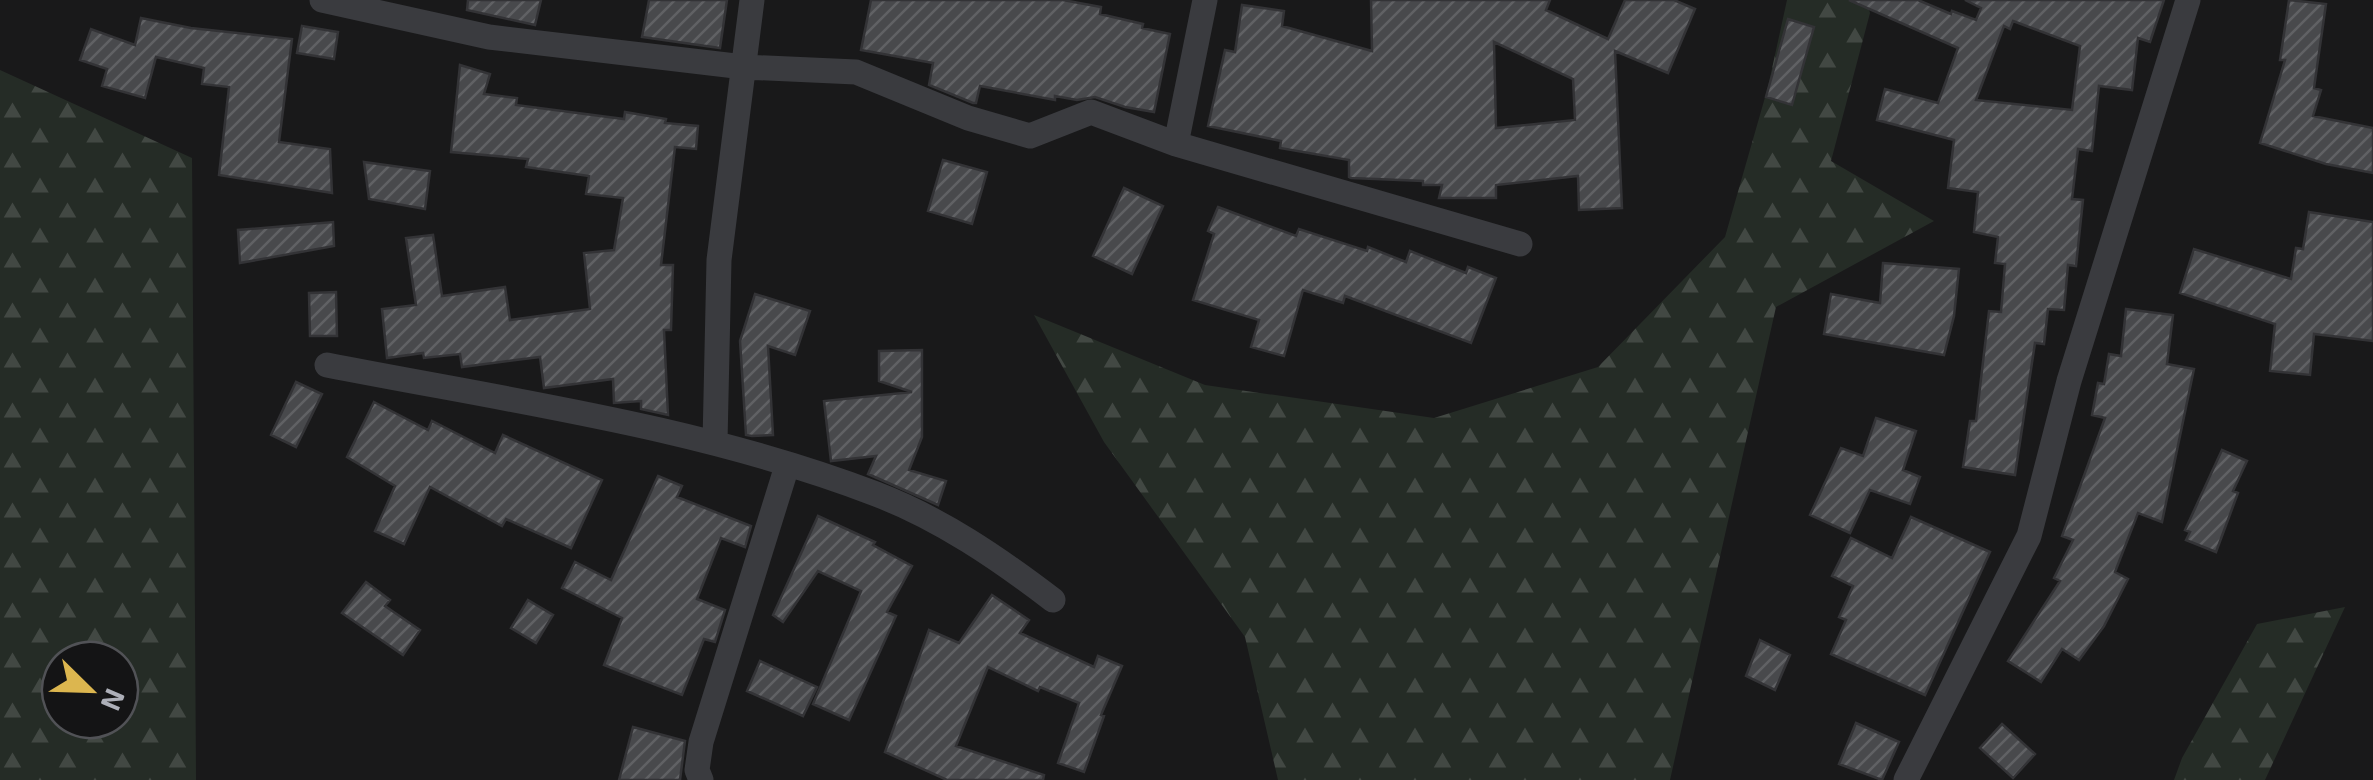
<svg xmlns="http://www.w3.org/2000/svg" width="2373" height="780" font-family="'Exo 2',sans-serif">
	<defs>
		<pattern id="forest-firs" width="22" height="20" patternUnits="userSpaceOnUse" patternTransform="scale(2.5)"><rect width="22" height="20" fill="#252c26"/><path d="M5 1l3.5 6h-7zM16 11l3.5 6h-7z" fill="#424843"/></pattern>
		<pattern id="building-hatch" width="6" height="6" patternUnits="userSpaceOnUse" patternTransform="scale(2.5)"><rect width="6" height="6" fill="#48494c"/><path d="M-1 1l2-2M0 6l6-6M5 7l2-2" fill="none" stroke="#606164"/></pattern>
	</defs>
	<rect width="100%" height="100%" fill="#19191a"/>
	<path fill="url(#forest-firs)" fill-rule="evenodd" d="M1787,0H1866L1870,13L1831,161L1934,221L1776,307L1670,780H1278L1245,637L1104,442L1034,315L1205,385L1434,418L1598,367L1725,237L1768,87Z
		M0,70L192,158L196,780H0ZM60,660H120V720H60Z
		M2345,607L2265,780H2174L2182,758L2257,624Z"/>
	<path fill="url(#building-hatch)" stroke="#333336" stroke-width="2.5" fill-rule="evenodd" d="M468,0H541L535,25L467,10Z
		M649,0H727L720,48L642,37Z
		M871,0H1063L1101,7L1100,14L1143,24L1142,28L1170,34L1154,112L1125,107L1095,97L1077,100L1055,96V100L980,86L976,103H973L929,85L933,63L861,50Z
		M1371,0H1550L1546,10L1608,39L1625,0H1674L1695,9L1668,73L1615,51L1622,208L1579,210L1578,176L1496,185V198H1439L1442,185H1423V181L1351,178L1349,177V160L1280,148L1281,141L1208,126L1225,50L1235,52L1242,5L1284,11L1282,26L1372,51ZM1494,42L1573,79L1575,120L1496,128Z
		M1849,0H1918L1951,14L1952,11L1976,20L1981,8L1965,0H2164L2150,42L2138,38L2132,90L2099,86L2092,151L2078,149L2072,199L2083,200L2076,266L2068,265L2064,310L2048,309L2044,344L2035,343L2015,475L1963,467L1970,421H1976L1989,311L2001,312L2005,264L1995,263L1998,237L1974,232L1978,192L1948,188L1954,140L1877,120L1885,89L1938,103L1958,48ZM2013,21L2080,46L2072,110L1976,100L2004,26L2010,29Z
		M2289,0L2326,4L2314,88L2321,90L2313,116L2373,128V173L2326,164L2260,143L2285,60H2280Z
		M141,18L191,28L292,39L279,142L330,149L332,193L219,175L229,87L202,84L204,68L156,57L145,98L102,86L107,69L80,60L91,29L135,45Z
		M1788,19L1814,27L1792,105L1766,97Z
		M302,26L338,32L334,59L297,53Z
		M460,65L490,74L484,94L517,98L516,105L624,119L625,112L666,119L665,123L698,126L696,149L675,147L661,265H673L671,330H664L668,415L641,409V401L614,403L613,379L544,388L540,357L462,367L460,354L424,358L423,353L387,358L382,309L416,305L406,238L433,235L442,296L505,287L510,320L590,309L584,253L614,250L623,198L586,194L589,176L526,167L528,159L451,152Z
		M943,160L987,172L972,224L928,211Z
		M364,162L430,171L425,209L369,199Z
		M1124,188L1163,206L1132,274L1093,256Z
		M1218,207L1296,236L1299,229L1367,251L1368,247L1406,262L1410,251L1466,273L1468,267L1496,278L1471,343L1345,296L1343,303L1303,290L1284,356L1251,347L1259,320L1193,300L1214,234L1208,231Z
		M2309,212L2373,222V341L2314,334L2310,375L2270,371L2275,324L2180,293L2194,249L2291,279L2296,248L2303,249Z
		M333,222L334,246L240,263L238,230Z
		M1883,263L1959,269L1954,316L1944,355L1824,334L1831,294L1880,303Z
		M336,292L337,336H310L309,293Z
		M755,294L810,311L795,355L768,346L773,435L752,436L746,435L740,341Z
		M2126,309L2173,315L2167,364L2194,369L2162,522L2138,513L2115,572L2128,579L2104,626L2079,660L2062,649L2041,682L2008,661L2060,581L2054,578L2073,540L2062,536L2105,418L2092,415L2098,383L2104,384L2109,354L2121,356Z
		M922,350V437L909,470L946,481L938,505L868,474L876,456L831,461L824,401L912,392L879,381V351Z
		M296,382L322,394L296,447L271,435Z
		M374,402L428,430L432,421L495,453L503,435L602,480L571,548L506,519L502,526L430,487L404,544L375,531L395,486L347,457Z
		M1876,418L1916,431L1903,470L1920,477L1910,504L1870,490L1850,533L1810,515L1841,448L1863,456Z
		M2222,450L2247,461L2233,491L2238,493L2216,552L2186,540L2190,532L2185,530Z
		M658,476L682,486L677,497L751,526L745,547L721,538L697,599L725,610L715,642L704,639L682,695L604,665L622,618L562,588L575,562L611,580Z
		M818,516L875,542L873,545L912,566L887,612L896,616L849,720L813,704L861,591L818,571L783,622L773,615Z
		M1911,517L1990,552L1925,695L1831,654L1846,620L1839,617L1853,586L1832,576L1851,538L1892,558Z
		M366,582L390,600L385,606L420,630L403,655L342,613Z
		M992,595L1029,620L1020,633L1094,667L1098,656L1122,666L1101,715L1104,716L1084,772L1058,763L1079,703L1040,687L1038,691L988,667L956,746L1044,775L1043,780H947L885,752L929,630L959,643Z
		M528,600L553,615L536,643L511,628Z
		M1760,640L1790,655L1775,690L1746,676Z
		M760,661L817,687L803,716L747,691Z
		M1856,723L1899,742L1882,780L1839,764Z
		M2002,724L2035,754L2013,778L1980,748Z
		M633,727L685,741L680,780H619Z"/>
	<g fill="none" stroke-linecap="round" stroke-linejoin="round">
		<path stroke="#3a3b3f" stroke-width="25" d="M322,0L489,37L744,67L856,72L968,118L1030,136L1091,112L1176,144L1520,244
			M1176,144L1205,0
			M327,365C511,401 701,427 876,494C941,519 998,558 1053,600
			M715,442L719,260L752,0
			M701,780L697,770L701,742L787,466
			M1906,780L2029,536L2069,381L2188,0"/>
	</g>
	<g transform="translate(90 690) rotate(113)"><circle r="48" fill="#141415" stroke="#515256" stroke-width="2.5"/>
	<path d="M0-8L18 38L0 25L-18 38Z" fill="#dcb64f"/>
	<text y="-15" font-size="28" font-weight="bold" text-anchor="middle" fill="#adafb8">N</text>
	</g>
</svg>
